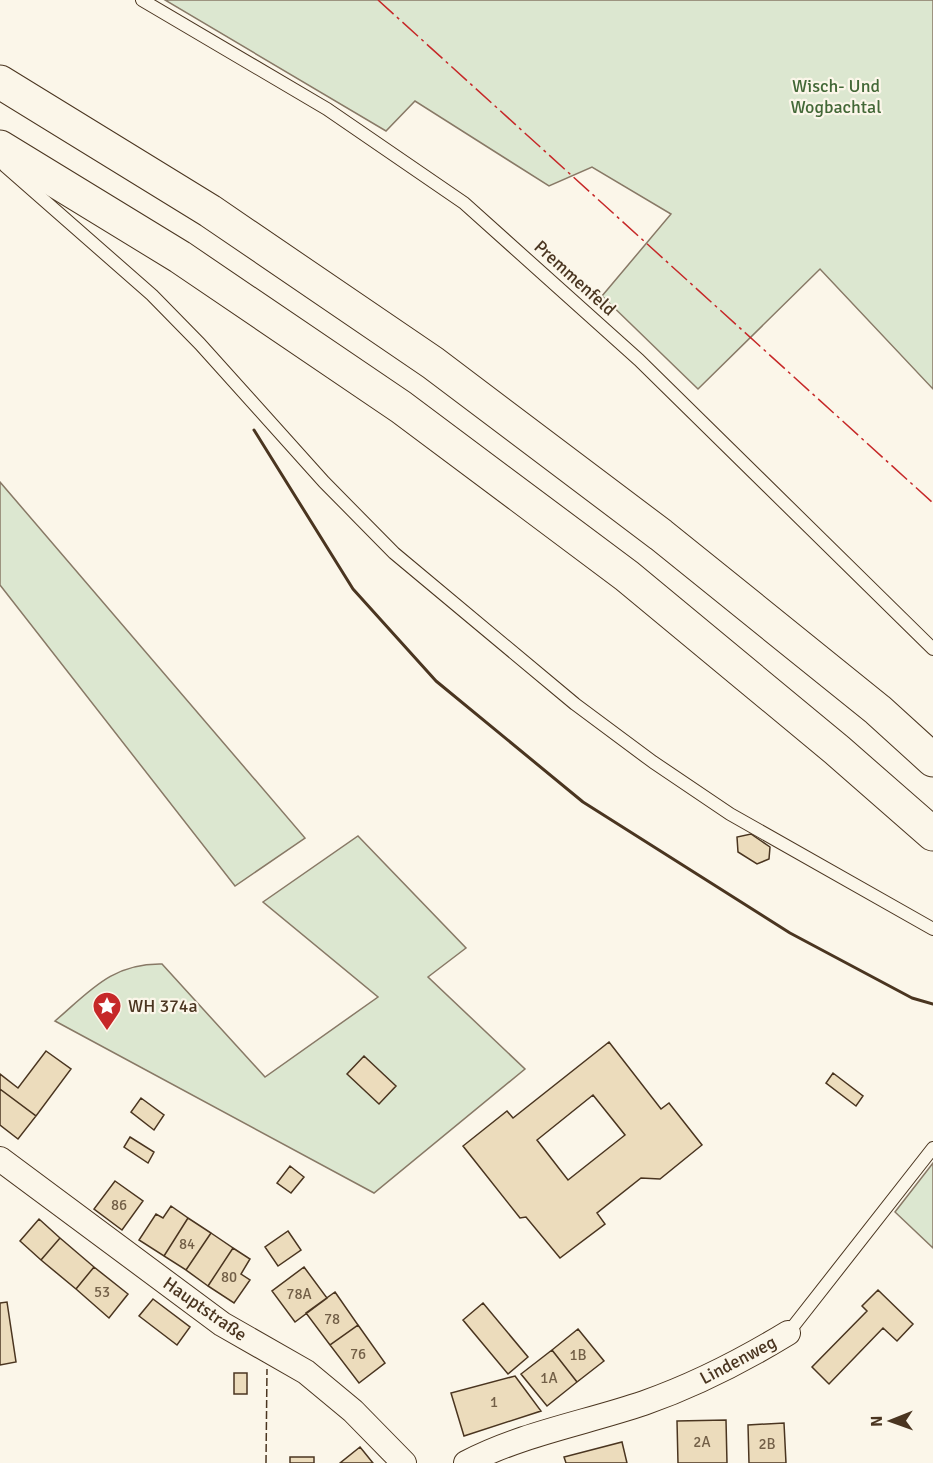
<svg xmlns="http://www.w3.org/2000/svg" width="933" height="1463" font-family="Signika,sans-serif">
	<rect width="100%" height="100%" fill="#fbf6e9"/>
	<path fill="#dce7d0" stroke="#887966" stroke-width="1.5" d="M165,0H933V389L820,269L698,389L602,296L671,214L592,167L549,186L415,101L386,131Z
		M0,482L305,838L235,886L0,585Z
		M358,836L466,948L428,977L525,1069L374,1193L55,1021C90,991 112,963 162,964L265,1077L378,997L263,902Z
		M933,1163V1248L895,1212Z"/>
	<path fill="#ecdcbc" stroke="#4a3520" stroke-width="1.5" fill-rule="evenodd" d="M751,834L770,847L769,859L757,864L738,852L737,837Z
		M609,1042L661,1109L669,1103L702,1145L660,1179L641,1178L597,1213L605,1224L560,1258L526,1217L520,1218L463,1146L507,1111L513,1118ZM593,1095L625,1135L568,1180L537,1140Z
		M46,1051L71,1069L36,1116L0,1089V1074L18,1088Z
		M364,1056L396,1086L379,1104L347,1074Z
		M833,1073L863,1096L856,1106L826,1083Z
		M0,1089L36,1116L18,1139L0,1125Z
		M141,1098L164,1115L154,1130L131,1112Z
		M130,1137L154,1152L148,1163L124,1147Z
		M290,1166L304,1177L291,1193L277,1183Z
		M115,1181L143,1201L122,1230L94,1209Z
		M171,1206L188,1218L164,1256L139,1240L156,1214L163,1218Z
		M188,1218L211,1233L186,1270L164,1256Z
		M39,1219L60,1238L41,1260L20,1241Z
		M288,1231L301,1250L278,1266L265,1247Z
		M211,1233L233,1248L208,1286L186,1270Z
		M60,1238L94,1267L76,1289L41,1260Z
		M233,1248L250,1259L241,1274L250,1280L234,1303L208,1286Z
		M94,1267L128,1294L109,1318L76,1289Z
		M304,1267L327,1298L295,1322L272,1291Z
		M878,1290L913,1324L897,1341L883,1328L829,1384L812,1367L867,1311L862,1306Z
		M335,1292L358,1325L330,1345L306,1313Z
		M153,1299L190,1327L177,1345L139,1316Z
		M7,1302L16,1362L0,1365V1303Z
		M483,1303L528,1357L508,1374L463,1320Z
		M358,1325L385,1363L359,1383L330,1345Z
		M578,1329L604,1361L577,1382L552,1350Z
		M552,1350L577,1382L547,1406L521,1374Z
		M234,1373H247V1394H234Z
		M515,1376L541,1411L464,1436L451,1393Z
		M726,1420L727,1463H678L677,1421Z
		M784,1423L786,1463H749L748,1425Z
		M622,1442L627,1463H566L564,1457Z
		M360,1447L373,1463H340Z
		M290,1457H314V1463H290Z"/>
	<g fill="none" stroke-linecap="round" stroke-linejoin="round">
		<g stroke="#4a3520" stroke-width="14">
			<path id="service" d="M142,0L327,109L464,203L639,360L933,649
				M5,166L152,295L200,344L324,482L394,553L575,704L653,762L730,814L933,929
				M788,1333L933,1148"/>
		</g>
		<g stroke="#4a3520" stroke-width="26">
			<path id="minor" d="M0,1159L222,1324L306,1372L353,1411L404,1463
				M466,1463C521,1434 585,1423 644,1403C695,1385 742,1361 788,1333"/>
		</g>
		<g stroke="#4a3520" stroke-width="35">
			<path id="motorway" d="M0,82L210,211L433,363L661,535L878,710L933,760
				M0,147L180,257L401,407L627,576L837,750L933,834"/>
		</g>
		<use href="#service" stroke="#fbf6e9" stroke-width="12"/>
		<use href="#minor" stroke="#fbf6e9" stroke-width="24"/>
		<use href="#motorway" stroke="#fbf6e9" stroke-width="33"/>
		<path stroke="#4a3520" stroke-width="1.5" stroke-dasharray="8 3" stroke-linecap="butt" d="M266,1463L267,1369"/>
		<path stroke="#4a3520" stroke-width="3" d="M254,430L353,589L436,681L583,802L790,933L912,998L933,1004"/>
		<path stroke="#c62828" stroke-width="1.5" stroke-dasharray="21 4.5 3 4.5" stroke-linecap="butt" d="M378,0L933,503"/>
	</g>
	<defs>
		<g id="sight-pin" transform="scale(1.5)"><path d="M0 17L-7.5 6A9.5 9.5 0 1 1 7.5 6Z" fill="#c62828" stroke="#fbf6e9"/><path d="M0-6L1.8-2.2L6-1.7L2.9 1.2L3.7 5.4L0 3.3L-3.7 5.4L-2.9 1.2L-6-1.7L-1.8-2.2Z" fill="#fff"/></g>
	</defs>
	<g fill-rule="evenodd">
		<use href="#sight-pin" x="107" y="1006"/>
	</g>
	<g text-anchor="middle" stroke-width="4.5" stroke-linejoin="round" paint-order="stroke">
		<g font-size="15" fill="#725f47">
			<text x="119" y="1210">86</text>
			<text x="187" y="1249">84</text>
			<text x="229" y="1282">80</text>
			<text x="102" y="1297">53</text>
			<text x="299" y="1299">78A</text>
			<text x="332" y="1324">78</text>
			<text x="358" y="1359">76</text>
			<text x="578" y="1360">1B</text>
			<text x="549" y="1383">1A</text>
			<text x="494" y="1407">1</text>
			<text x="702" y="1447">2A</text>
			<text x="767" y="1449">2B</text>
		</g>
		<g font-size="18" fill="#436837" stroke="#fbf6e9">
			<text x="836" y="92">Wisch- Und<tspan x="836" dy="21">Wogbachtal</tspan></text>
		</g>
		<g font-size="18" fill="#4a3520" stroke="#fbf6e9">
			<text transform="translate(575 278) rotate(42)" y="6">Premmenfeld</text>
			<text transform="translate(205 1309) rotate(35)" y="6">Hauptstraße</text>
			<text transform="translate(738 1360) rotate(-28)" y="6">Lindenweg</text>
		</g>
		<g font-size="18" fill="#4a3520" stroke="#fbf6e9" text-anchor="start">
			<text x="128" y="1012">WH 374a</text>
		</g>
	</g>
	<g transform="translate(891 1421) rotate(269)" stroke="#fbf6e9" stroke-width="4.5" paint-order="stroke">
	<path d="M0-4.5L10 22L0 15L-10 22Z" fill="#4a3520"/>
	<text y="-9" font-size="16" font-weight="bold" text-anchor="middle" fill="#4a3520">N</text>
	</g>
</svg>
